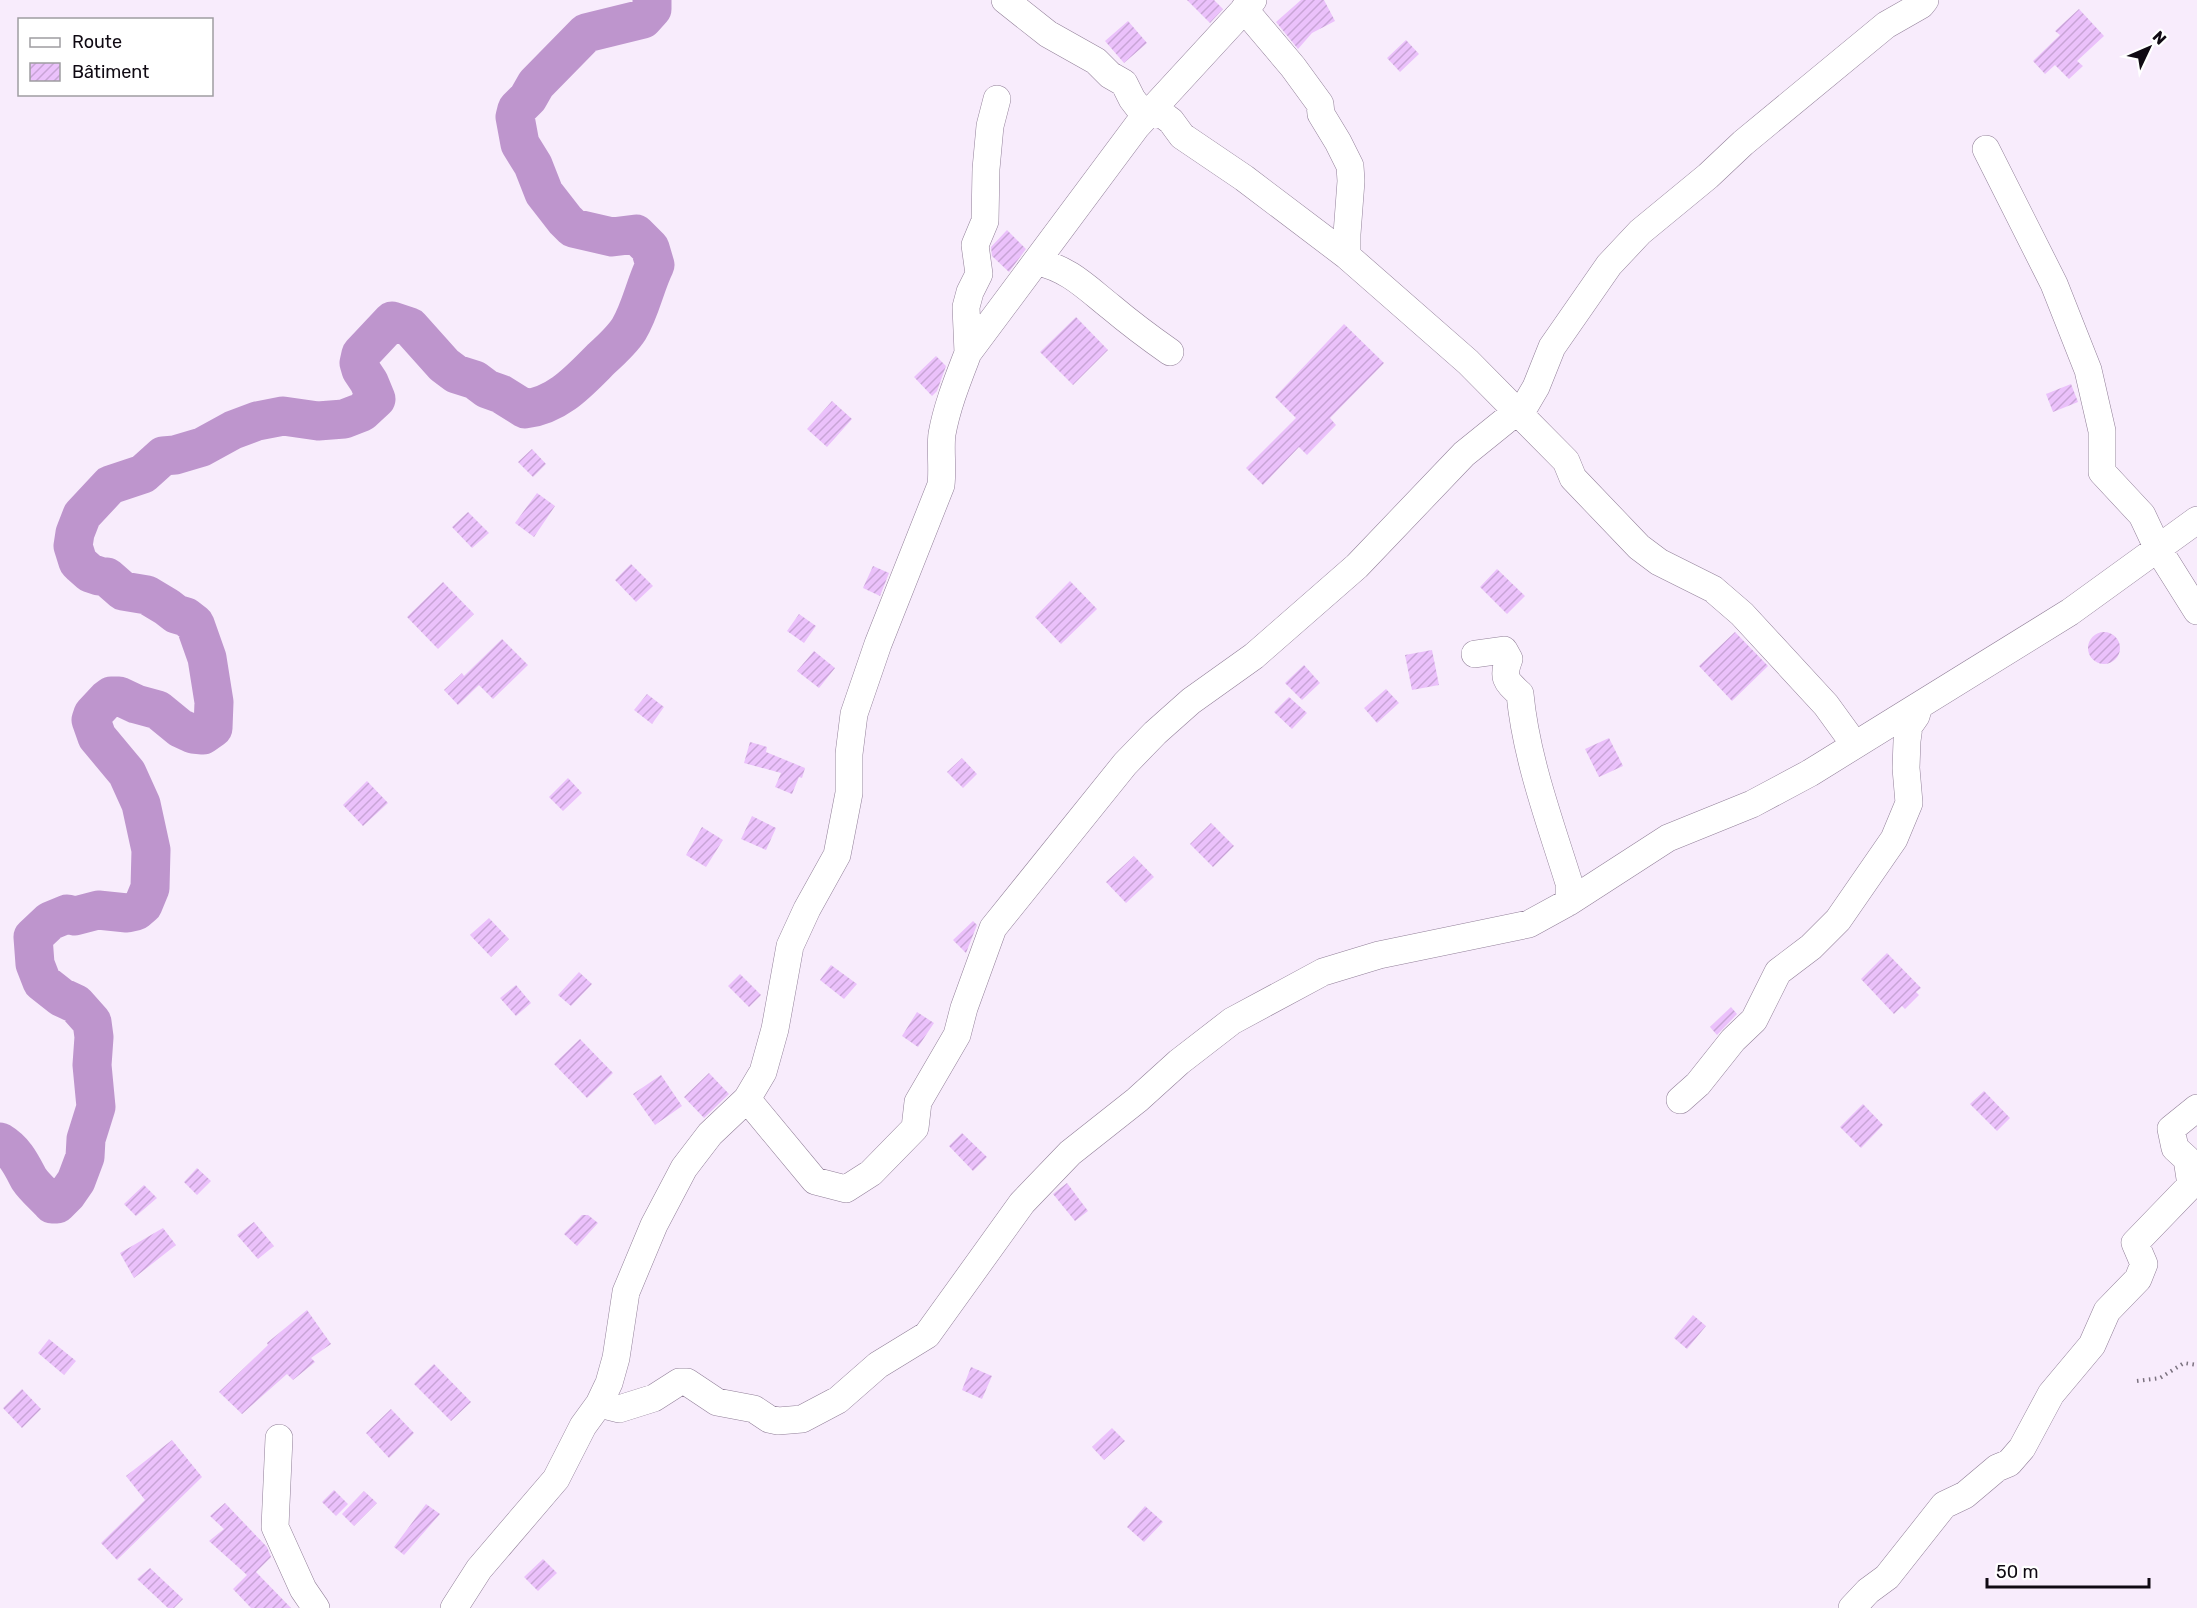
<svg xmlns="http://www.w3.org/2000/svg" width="2197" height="1608" font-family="Rubik,sans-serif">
	<defs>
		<pattern id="building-hatch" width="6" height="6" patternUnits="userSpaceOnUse" patternTransform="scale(1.5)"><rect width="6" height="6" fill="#ebc1fb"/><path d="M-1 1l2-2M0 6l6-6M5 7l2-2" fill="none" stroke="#c8a4d6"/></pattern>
	</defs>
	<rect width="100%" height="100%" fill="#f8ecfc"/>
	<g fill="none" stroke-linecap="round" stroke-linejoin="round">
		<path stroke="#be95cd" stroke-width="39" d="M0,1142C15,1151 21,1164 29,1179C35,1188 45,1196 52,1204H57L67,1194L76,1181L85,1157L86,1139L96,1107L92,1065L94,1037L92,1022L76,1004L61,997L42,982L35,964L33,937L50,921L67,914L75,916L98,910L127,913L136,911L143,905L150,888L151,850L141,804L127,773L97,737L91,720L93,714L107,699L111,696H119L136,704L158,710L180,728L193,734L203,735L213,728L214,702L207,658L195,624L186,617L176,614L167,607L147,595L123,591L107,577L99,576L90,573L81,565L78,562L73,546L75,533L82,515L110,485L143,474L163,456L175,455L202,447L233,430L257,421L283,416L318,421L344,419L362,412L376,399L369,382L361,370L359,363L361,354L392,321L410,327L444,365L456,374L475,380L487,389L501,394L525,409C558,405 579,381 601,359C611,350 622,340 629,329C641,309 645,285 655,265L650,248L636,234L612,237L573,228L565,220L544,193L533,165L520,144L515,117L517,109L528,98L536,84L586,33L643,19L652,9V0"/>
	</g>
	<path fill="url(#building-hatch)" d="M1187,0H1214L1223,9L1210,23Z
		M1301,0H1324L1335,21L1312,33L1298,49L1276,22Z
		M2079,9L2104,36L2077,61L2083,66L2069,79L2055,65L2045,74L2033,61L2060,35L2055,31Z
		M1128,21L1147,43L1124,63L1105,41Z
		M1406,40L1419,54L1400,72L1387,58Z
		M1007,230L1026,249L1009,272L992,256L991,247Z
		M1076,317L1108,350L1073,385L1040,352Z
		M1344,324L1384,363L1330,418L1336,425L1307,455L1299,447L1263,485L1246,468L1296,418L1275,397Z
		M936,356L946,366L937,391L932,396L914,377Z
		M2071,384L2078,402L2053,412L2046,394Z
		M832,401L852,419L827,447L807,429Z
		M532,449L546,464L533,477L518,462Z
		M537,493L555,506L534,537L515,523Z
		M468,512L489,533L472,548L452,527Z
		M631,564L653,586L636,602L615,580Z
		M873,566L889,573L880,596L863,588Z
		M1497,569L1525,596L1507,614L1480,587Z
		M1070,581L1097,609L1061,644L1035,617Z
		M443,582L474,614L438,649L407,617Z
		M799,614L816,626L804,643L787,631Z
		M2088 648a16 16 0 1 1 32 0a16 16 0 1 1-32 0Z
		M1735,632L1768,666L1732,701L1699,666Z
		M502,639L528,665L493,699L479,685L458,705L444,690L462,673L464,676Z
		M1432,650L1439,685L1412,690L1405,655Z
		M814,651L835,668L819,688L797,671Z
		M1304,665L1320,683L1302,700L1285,683Z
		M1386,689L1399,703L1377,723L1364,708Z
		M647,694L664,707L652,724L634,710Z
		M1289,697L1307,713L1292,729L1274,712Z
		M1609,738L1623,766L1599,777L1585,749Z
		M750,742L767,747L766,752L805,768L802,778L799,777L792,794L775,787L781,773L744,763Z
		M962,758L977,774L963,788L947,772Z
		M568,778L582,793L563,811L549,797Z
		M367,781L388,803L363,826L343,805Z
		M752,816L776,828L766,850L741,839Z
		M1211,823L1234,846L1213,867L1190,844Z
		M702,827L723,840L706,867L686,855Z
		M1134,856L1154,877L1126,903L1106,882Z
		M489,918L509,939L491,957L470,935Z
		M973,921L977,925L966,953L953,940Z
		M1887,953L1921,988L1916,992L1919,995L1905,1009L1902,1006L1894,1014L1861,979Z
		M831,965L857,984L844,999L820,980Z
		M579,972L592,984L571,1006L558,995Z
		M740,974L761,995L749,1007L728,986Z
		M516,985L531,1003L516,1016L500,998Z
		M1731,1007L1737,1014L1717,1035L1710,1027Z
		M917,1012L934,1023L918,1047L902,1036Z
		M580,1039L613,1073L587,1098L554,1064Z
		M709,1073L729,1094L704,1118L684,1097Z
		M661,1075L682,1106L655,1125L633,1094Z
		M1984,1091L2010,1118L1997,1131L1970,1104Z
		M1863,1104L1883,1125L1861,1148L1840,1127Z
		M962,1133L987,1157L973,1171L949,1146Z
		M197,1168L211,1181L197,1195L184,1182Z
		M1067,1183L1088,1211L1075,1221L1053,1194Z
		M144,1185L157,1198L136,1216L124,1204Z
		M582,1215H588L598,1223L577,1246L564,1234Z
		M254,1222L274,1246L258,1259L237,1235Z
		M163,1228L176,1245L134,1278L120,1253Z
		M307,1310L331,1344L311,1358L315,1362L293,1380L287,1374L242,1414L219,1392L268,1345L267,1343Z
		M1693,1315L1706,1326L1687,1349L1674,1338Z
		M49,1339L76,1361L64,1375L38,1353Z
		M434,1364L471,1402L451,1421L414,1384Z
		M971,1367L992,1376L982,1399L962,1390Z
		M22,1389L41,1409L22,1428L3,1408Z
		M391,1409L414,1433L389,1458L366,1433Z
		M1112,1428L1125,1441L1104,1460L1092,1447Z
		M172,1440L202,1477L117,1560L101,1543L145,1500L126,1476Z
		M334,1490L348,1504L336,1516L322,1502Z
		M364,1491L377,1503L354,1526L342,1514Z
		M225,1503L267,1547L271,1557L256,1572L291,1608H251L233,1589L247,1575L209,1541L224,1529L210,1516Z
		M426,1504L440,1514L404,1555L394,1547Z
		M1145,1506L1163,1522L1144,1542L1127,1527Z
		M543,1559L557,1573L538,1591L524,1577Z
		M150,1568L183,1599L174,1608H168L137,1579Z"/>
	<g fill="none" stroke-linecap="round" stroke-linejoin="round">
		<g stroke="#917f98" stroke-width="28">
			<path id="minor" d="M1005,0L1048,34L1096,61L1110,75L1124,83L1132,99L1142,112L1163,115L1171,121L1182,136L1244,178L1347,256L1468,362L1566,461L1573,478L1639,547L1659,562L1713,589L1742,614L1826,705L1855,745
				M1244,9L1293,67L1320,104L1321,114L1338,142L1350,166L1351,181L1347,234V256
				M1986,149L2054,284L2088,370L2102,431V472L2142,515L2158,549L2197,611
				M1037,262C1068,268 1087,288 1111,307C1130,323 1150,338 1170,352
				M968,353L966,307L970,292L979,274L975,245L985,221L986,169L990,126L997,99
				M1475,654L1504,650L1509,659C1502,678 1506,681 1520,694C1526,758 1550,822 1569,883V902
				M747,1099L815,1181L846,1189L871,1173L915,1128L918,1102L957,1035L964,1008L993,928L1125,764L1155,733L1191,701L1254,656L1357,566L1464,454L1526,404L1536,387L1552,347L1609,265L1640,232L1708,176L1743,143L1886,25L1921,5L1925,0
				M1680,1100L1698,1084L1733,1040L1754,1020L1778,972L1811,947L1838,920L1894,839L1909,803L1906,768L1907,741L1909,726L1916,716L1919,706
				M599,1404L619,1409L654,1398L679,1382H687L717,1402L754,1409L769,1419L778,1421L802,1419L838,1400L878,1365L927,1335L1022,1203L1070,1153L1137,1100L1179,1062L1232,1021L1323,972L1379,955L1529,924L1569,902L1668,838L1752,804L1810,773L2070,612L2197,520
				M279,1438L275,1527L303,1589L316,1608
				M454,1608L479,1569L556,1479L583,1426L599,1404L609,1383L616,1358L626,1292L654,1225L684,1168L710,1134L747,1099L763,1072L775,1029L790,946L807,909L837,855L849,793V754L854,714L878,644L941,485C943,469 940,448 942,434C947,406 958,379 968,353L1137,126L1253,0
				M1852,1608L1868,1591L1887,1577L1944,1505L1965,1495L1997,1468L2009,1463L2022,1448L2051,1394L2092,1345L2107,1311L2138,1279L2144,1264L2135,1243L2191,1185L2187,1159L2175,1148L2171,1129L2197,1108"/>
		</g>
		<path stroke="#7b727f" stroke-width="4" stroke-dasharray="1.5 4.5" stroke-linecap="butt" d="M2137,1381L2160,1378L2184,1363L2197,1365"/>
		<use href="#minor" stroke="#fff" stroke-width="27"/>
	</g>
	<rect x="18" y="18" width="195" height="78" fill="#ffffff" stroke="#9f9da1" stroke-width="1.5"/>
	<rect x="30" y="38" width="30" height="9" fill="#ffffff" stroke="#9f9da1" stroke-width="1.5"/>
	<text x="72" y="48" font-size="18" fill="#100a13">Route</text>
	<rect x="30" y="63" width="30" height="18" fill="url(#building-hatch)" stroke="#9f9da1" stroke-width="1.5"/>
	<text x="72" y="78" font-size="18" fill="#100a13">Bâtiment</text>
	<g transform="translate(2149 48) rotate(46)" stroke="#ffffff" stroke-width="4.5" paint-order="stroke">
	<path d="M0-4.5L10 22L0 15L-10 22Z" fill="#100a13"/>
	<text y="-9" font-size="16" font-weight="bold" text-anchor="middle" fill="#100a13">N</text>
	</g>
	<path d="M1987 1578v9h162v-9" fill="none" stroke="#100a13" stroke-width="3"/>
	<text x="1996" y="1578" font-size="18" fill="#100a13" stroke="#ffffff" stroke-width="4.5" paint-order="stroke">50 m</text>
</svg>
